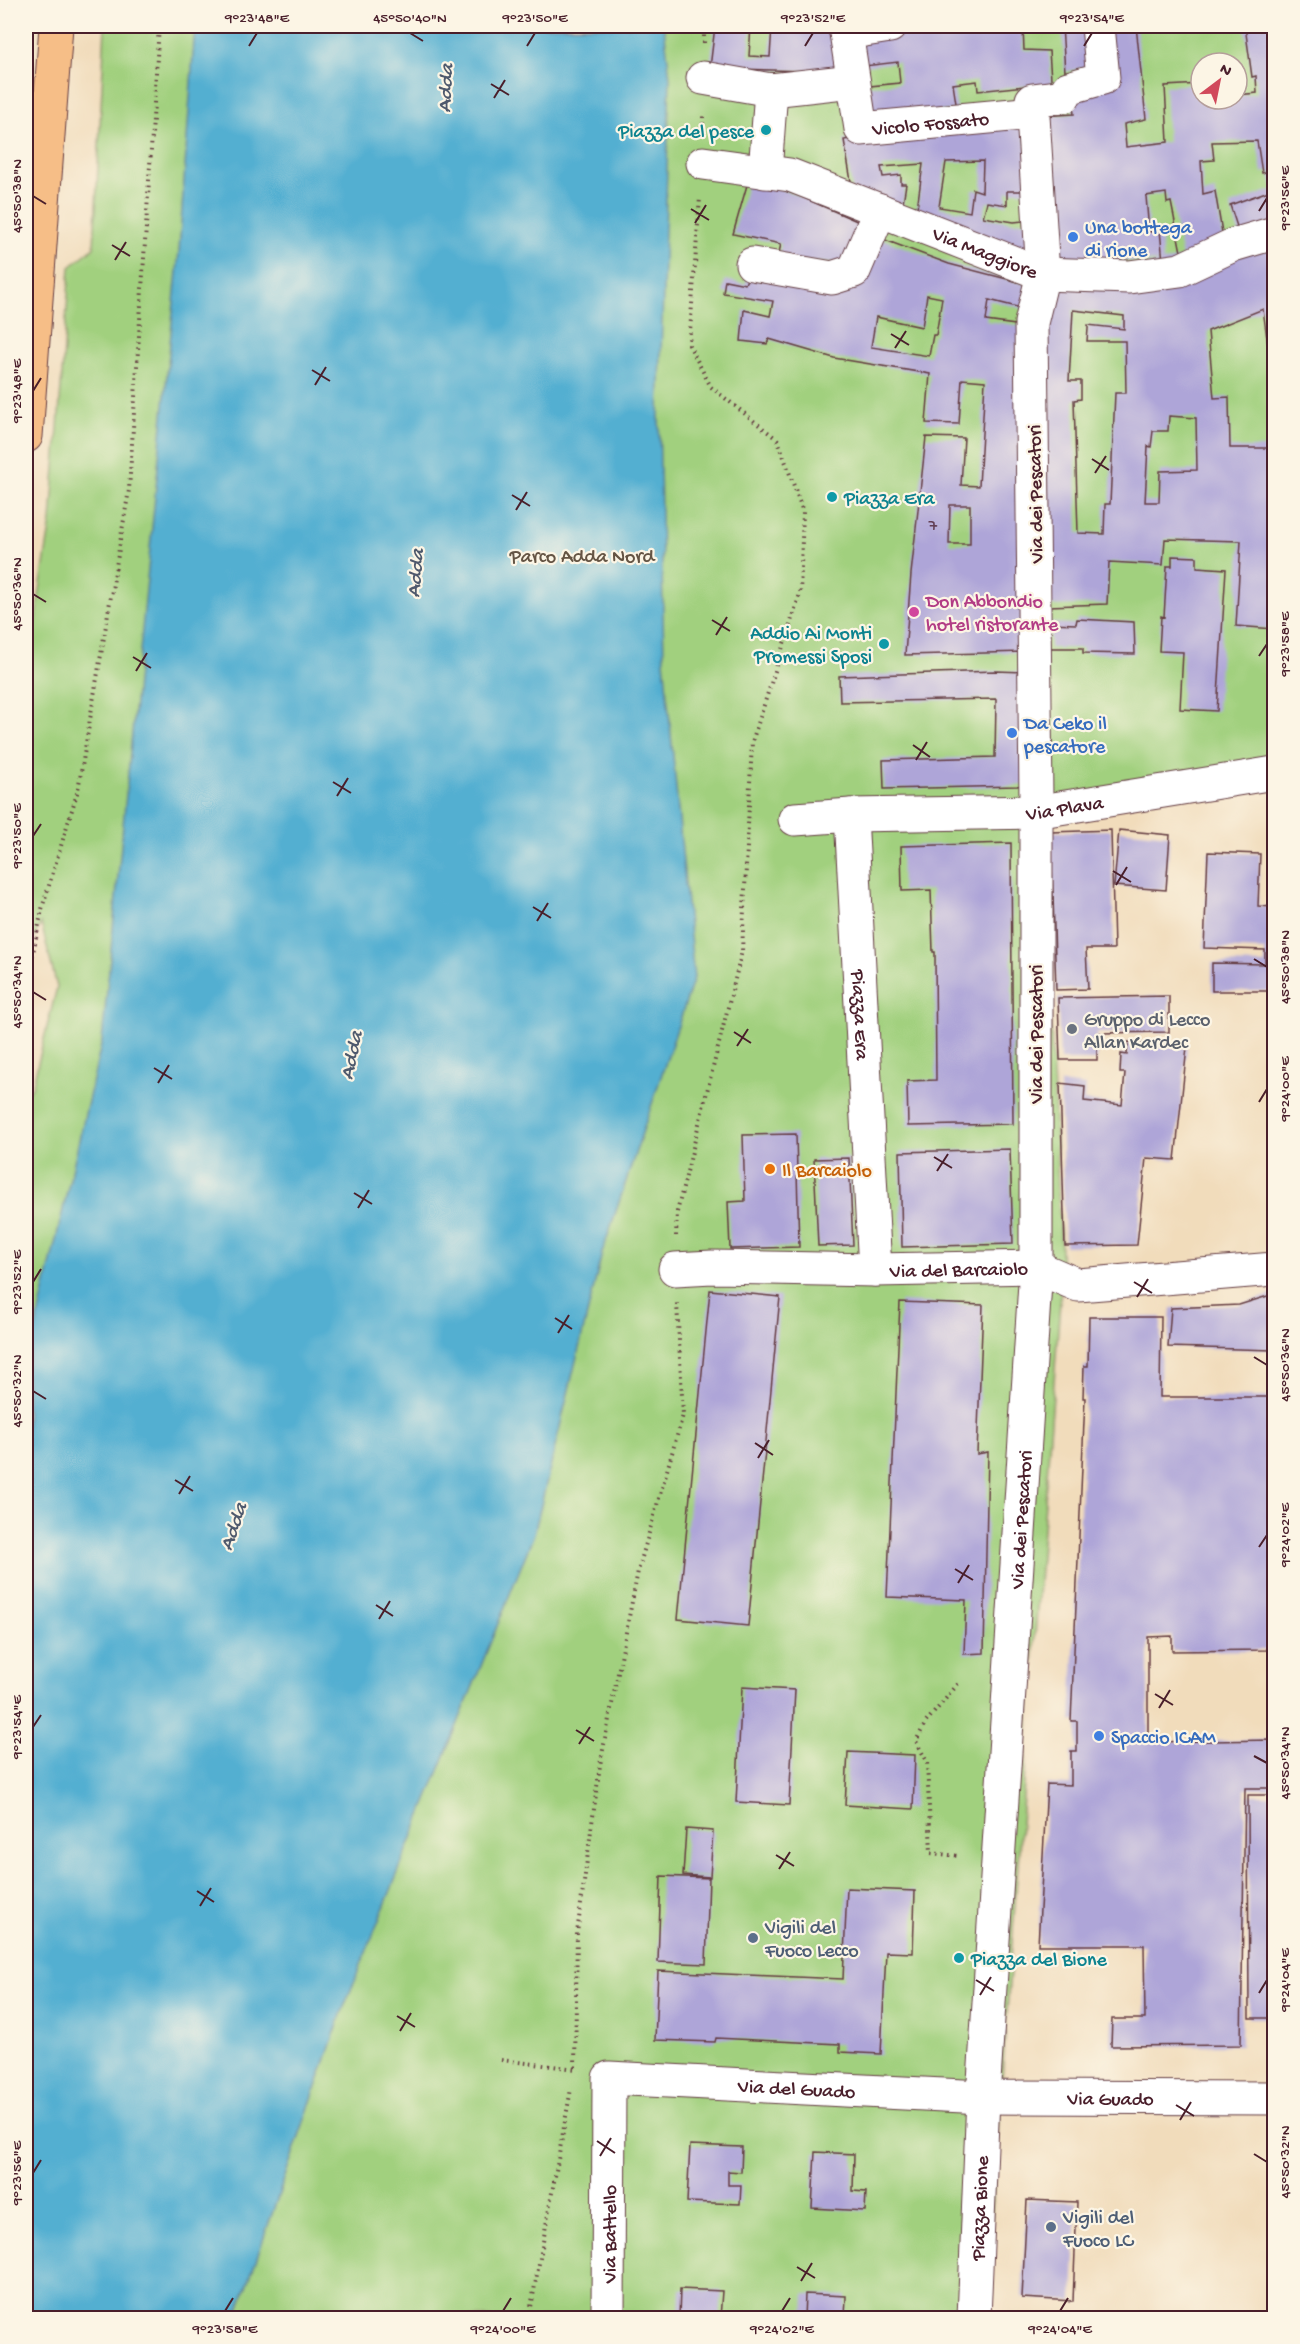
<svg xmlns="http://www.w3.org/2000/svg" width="1300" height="2344" font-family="'Gochi Hand',sans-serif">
	<rect width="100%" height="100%" fill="#fcf5e5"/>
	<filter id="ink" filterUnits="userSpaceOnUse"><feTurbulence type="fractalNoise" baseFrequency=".0167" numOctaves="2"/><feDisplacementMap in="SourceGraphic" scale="12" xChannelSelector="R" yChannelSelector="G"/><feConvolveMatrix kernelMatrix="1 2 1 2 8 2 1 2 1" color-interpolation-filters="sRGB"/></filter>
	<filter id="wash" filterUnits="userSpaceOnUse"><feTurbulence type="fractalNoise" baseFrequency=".008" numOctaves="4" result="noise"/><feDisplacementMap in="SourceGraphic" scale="24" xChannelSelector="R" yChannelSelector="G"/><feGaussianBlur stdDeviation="1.35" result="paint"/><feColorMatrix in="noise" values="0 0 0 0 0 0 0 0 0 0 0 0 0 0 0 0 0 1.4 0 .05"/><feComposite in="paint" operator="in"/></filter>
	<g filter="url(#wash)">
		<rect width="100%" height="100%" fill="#f1dcbb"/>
		<path fill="#a1d07e" stroke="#767854" stroke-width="1.5" fill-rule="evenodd" d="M105,26H1274V772L1042,818L1062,1275L984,2318H26V1093L32,1087L57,987L41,923L26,956L29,934L26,887V677L51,521L70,267L94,247ZM1201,63H1237V99H1201Z"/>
		<path fill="#53afd1" stroke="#4e677e" stroke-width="1.5" d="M195,26H664L670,78L659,415L664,660L694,978L602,1253L534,1534L342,2012L236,2318H26V1369L102,1041L179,251Z"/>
		<g id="blocks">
			<path fill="#aea5d8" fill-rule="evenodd" d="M715,26H751L749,56L770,57L772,26H840L838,72L710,68Z
				M962,26H1018L1019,29L1023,28L1024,50L1049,51L1052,93L1025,86L978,91L977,81L953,84L957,110L864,120L860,87L900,83L898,62L856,67L853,39L963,29Z
				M1062,26H1092L1097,65L1065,72Z
				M1102,26H1136L1146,119L1124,124L1126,147L1168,142L1165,86L1201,84V99H1237V95L1257,93L1256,76L1252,77L1245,26H1274V225L1241,239L1230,205L1274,189L1269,171L1262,173L1257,141L1212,142L1214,160L1201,161L1203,194L1215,191L1224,244L1182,257L1171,202L1167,203L1166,193L1146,196L1149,232L1160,230L1163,262L1050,259L1041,116L1074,114L1071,94L1099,86Z
				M1023,120L1032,191H1007V205L987,202L983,217L1014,222L1032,220L1036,262L914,231L923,164L881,167L883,177L901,175V184H906L899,227L853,193L844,140L878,134ZM983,161L982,192L973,189L970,212L939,207L946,162Z
				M749,178L797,195L866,225L850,264L777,261L781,244L733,234Z
				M877,237L949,264L1026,284L1025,309L989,300L986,321L1023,326L1027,652L905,655L911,574L926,437L964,438L961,485L979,486L985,381L962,379L959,424L926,423L930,374L834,358L769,339L767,344L741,341L744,310L770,316L773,301L723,293L725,280L745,284L747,279L812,282ZM927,295L942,298L936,335H933L929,356L871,347L876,317L922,327ZM950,505H970V544H949Z
				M1274,240V391L1263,309L1208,331L1214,398L1229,397L1230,448H1274V629L1236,626L1241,541L1165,539L1163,565L1109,562L1107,604L1048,606L1041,312L1049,284ZM1073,310L1124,316V329L1088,325V329L1087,341H1125L1126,393H1115L1110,504H1105L1104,534L1078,533L1074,400L1081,399V381H1069ZM1169,416L1196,418L1197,470L1160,471L1159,502H1145L1148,446L1151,447L1153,431H1168Z
				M1172,556L1197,557V567L1226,569L1217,711L1180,709L1183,652L1159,651L1161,616L1164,617L1167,566H1172Z
				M1077,619L1134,622L1135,654L1083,653V648H1050V623L1076,624Z
				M996,671L1027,672L1028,784L1017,786L884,789L883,760L995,757L996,699L840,702L839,676Z
				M1111,830L1114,949H1086L1088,989L1056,990L1051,832Z
				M1119,830L1170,835L1166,890L1114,886Z
				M1011,843L1013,1124L908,1126L907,1081L936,1080L935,958V952H933L931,890L902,891L901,846Z
				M1208,852L1260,854L1258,906L1274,907V991H1212V963L1265,964V950L1204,948Z
				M1169,996V1032L1097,1033V1060H1060L1058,998Z
				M1128,1042L1187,1047L1175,1160L1146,1158L1137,1245L1065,1246L1060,1083L1085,1086L1084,1101L1122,1105L1125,1073H1120L1121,1054L1127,1055Z
				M796,1134L799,1247L730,1249L728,1202L745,1201L743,1135Z
				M1010,1149L1013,1244L902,1247L900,1152Z
				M849,1158L853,1245L818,1246L814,1159Z
				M710,1290L780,1297L748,1626L678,1619Z
				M1274,1294V1350L1168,1347L1171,1308L1239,1305Z
				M900,1302L983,1305L977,1454L988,1452L984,1653L964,1654L966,1600L887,1597Z
				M1089,1317H1161L1160,1397H1274V1635H1267V1650L1172,1651V1636L1148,1637V1742L1274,1740V1788H1245L1241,2045L1111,2046L1112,2019H1145L1144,1945H1038L1047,1784L1071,1785V1751H1077V1721H1071L1085,1398H1083L1084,1366H1088Z
				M742,1687L795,1690L789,1805L736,1802Z
				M848,1752L915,1755L913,1809L845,1805Z
				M1248,1795H1274V2018H1249Z
				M686,1829L713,1831L710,1877L683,1875Z
				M661,1876L709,1878L706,1964L658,1962Z
				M847,1888L915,1891L913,1953L886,1952L881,2054L840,2052V2044L716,2038L715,2042L655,2040L658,1971L843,1979Z
				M690,2145L742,2147L741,2172L728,2171V2185H741L740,2204L687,2202Z
				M815,2152L854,2154L853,2191L866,2192L865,2211L812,2208Z
				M1027,2200L1077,2202L1073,2301L1022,2298Z
				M680,2289L722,2291L720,2318H679Z
				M805,2294L846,2296L845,2318H804Z"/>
		</g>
	</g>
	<g filter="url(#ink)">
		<use href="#blocks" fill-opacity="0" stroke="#633b41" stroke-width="1.5"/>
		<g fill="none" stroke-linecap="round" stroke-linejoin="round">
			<g stroke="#633b41" stroke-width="35">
				<g id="street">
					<path id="s1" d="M845,26L861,129L1033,113"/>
					<path d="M846,33L890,26"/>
					<path d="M703,78L771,90L853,81"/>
					<path id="s2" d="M703,163L790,175L1043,274L1129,277L1180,270L1233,245L1274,233"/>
					<path d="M765,172L771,90"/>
					<path d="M752,264L832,278L854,271L880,210"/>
					<path id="s3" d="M851,815L875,1270"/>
					<path id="s4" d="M795,819L851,815L1035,812L1274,773"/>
					<path id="s5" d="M675,1269L712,1267L875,1270L1036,1267L1078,1285L1274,1269"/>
					<path id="s6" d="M608,2318L609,2078L983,2097L1274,2098"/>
					<path id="s7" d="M974,2318L983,2097L1036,1267V800L1031,323L1043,274L1032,100L1064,96L1068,88L1103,78L1098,26"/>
				</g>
			</g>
			<g stroke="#633b41" stroke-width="35">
				<path id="primary" d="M26,436L56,26"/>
			</g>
			<path stroke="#633b41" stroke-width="4" stroke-dasharray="1.5 4.5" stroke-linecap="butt" d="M704,43V26
				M703,130V113
				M26,979L29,972L43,905L78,790L129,490L159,26
				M676,1236L677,1212L742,951L752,742L800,594L803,512L778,440L711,387L689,345L700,197
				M958,1684L926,1722L916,1741L927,1762L931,1853L959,1856
				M501,2060L577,2069
				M575,2067L577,1933L600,1765L638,1571L683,1415L677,1303
				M529,2318L571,2089"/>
			<use href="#street" stroke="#fff" stroke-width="33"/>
			<use href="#primary" stroke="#f6be87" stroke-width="33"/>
		</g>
	</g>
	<path fill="none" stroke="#4a1f2b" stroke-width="2" d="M410,33L423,41M249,46L257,33M527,46L535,33M805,46L813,33M1084,46L1092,33M491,84L509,95M494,98L505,80M33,196L46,204M691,209L709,220M1259,211L1267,198M695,223L706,205M112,245L130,256M115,260L126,242M891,334L909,345M895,348L906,331M312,370L330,381M315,385L326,367M33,391L41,378M1092,459L1109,470M1095,473L1106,456M512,495L530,506M516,510L527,492M33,594L46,602M712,620L730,631M716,635L727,617M1259,656L1267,644M133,657L151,668M136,671L147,653M913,745L930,757M916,760L927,742M333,782L351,793M337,796L348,778M33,836L41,824M1113,871L1131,882M1116,885L1127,867M533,907L551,918M537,921L548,903M1254,959L1267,967M33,992L46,1000M734,1032L751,1043M737,1046L748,1029M154,1068L172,1079M158,1083L169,1065M1259,1102L1267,1089M934,1157L952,1168M937,1171L948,1154M354,1193L372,1204M358,1208L369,1190M33,1282L41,1269M1134,1282L1152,1293M1137,1297L1148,1279M555,1318L572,1329M558,1333L569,1315M1254,1357L1267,1365M33,1391L46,1399M755,1443L773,1455M758,1458L769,1440M175,1480L193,1491M179,1494L190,1476M1259,1547L1267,1535M955,1569L973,1580M958,1583L969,1565M376,1605L393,1616M379,1619L390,1601M1155,1694L1173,1705M1159,1708L1170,1690M33,1727L41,1715M576,1730L594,1741M579,1744L590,1727M1254,1756L1267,1763M776,1855L794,1866M779,1869L790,1852M197,1891L214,1902M200,1906L211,1888M976,1980L994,1991M1259,1993L1267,1980M980,1995L991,1977M397,2016L415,2027M400,2031L411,2013M1176,2105L1194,2116M1180,2120L1191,2102M597,2141L615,2153M1254,2154L1267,2162M600,2156L611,2138M33,2173L41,2160M797,2267L815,2278M801,2281L812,2263M225,2311L233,2298M503,2311L511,2298M782,2311L790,2298M1060,2311L1068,2298"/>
	<g fill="#0f9aa8" stroke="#fcf5e5" stroke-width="2">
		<circle cx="766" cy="130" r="6"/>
		<circle cx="832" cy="497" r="6"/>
		<circle cx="884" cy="644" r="6"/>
		<circle cx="959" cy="1958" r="6"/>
	</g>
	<g fill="#3f7fe0" stroke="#fcf5e5" stroke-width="2">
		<circle cx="1073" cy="237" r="6"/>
		<circle cx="1012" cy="733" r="6"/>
		<circle cx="1099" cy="1736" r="6"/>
	</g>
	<circle fill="#d1479c" stroke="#fcf5e5" stroke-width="2" cx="914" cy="612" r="6"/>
	<circle fill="#6b7280" stroke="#fcf5e5" stroke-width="2" cx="1072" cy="1029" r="6"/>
	<circle fill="#e8710a" stroke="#fcf5e5" stroke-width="2" cx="770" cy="1169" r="6"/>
	<g fill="#5c6f8a" stroke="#fcf5e5" stroke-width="2">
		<circle cx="753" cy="1938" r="6"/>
		<circle cx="1051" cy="2227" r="6"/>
	</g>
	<g text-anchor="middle" stroke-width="4.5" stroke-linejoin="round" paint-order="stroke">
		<g font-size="16" fill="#634056">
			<text x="933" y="530">7</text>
		</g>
		<g font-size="20" fill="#4a1f2b" stroke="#fcf5e5">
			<text dy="7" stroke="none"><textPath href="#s1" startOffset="174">Vicolo Fossato</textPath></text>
			<text dy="7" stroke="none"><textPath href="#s2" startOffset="298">Via Maggiore</textPath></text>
			<text transform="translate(1034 494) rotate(-91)" y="7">Via dei Pescatori</text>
			<text dy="7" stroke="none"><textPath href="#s4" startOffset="270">Via Plava</textPath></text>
			<text dy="7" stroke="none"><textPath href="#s3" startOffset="200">Piazza Era</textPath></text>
			<text transform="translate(1035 1034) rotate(-90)" y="7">Via dei Pescatori</text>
			<text dy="7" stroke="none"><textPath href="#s5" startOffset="284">Via del Barcaiolo</textPath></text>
			<text dy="7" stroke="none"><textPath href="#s7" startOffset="800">Via dei Pescatori</textPath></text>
			<text dy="7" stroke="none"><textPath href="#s6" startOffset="428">Via del Guado</textPath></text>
			<text dy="7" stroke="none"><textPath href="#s6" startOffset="742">Via Guado</textPath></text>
			<text dy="7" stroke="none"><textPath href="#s7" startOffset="110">Piazza Bione</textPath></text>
			<text dy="7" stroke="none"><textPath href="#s6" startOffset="84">Via Battello</textPath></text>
		</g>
		<g font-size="20" fill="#0d838f" stroke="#fcf5e5" text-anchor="end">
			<text x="754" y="137">Piazza del pesce</text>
			<text x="844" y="504" text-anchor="start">Piazza Era</text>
			<text x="872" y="639">Addio Ai Monti<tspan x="872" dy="23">Promessi Sposi</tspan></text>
			<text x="971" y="1965" text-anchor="start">Piazza del Bione</text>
		</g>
		<g font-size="20" fill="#366cbe" stroke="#fcf5e5" text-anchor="start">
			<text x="1085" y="233">Una bottega<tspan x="1085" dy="23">di rione</tspan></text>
			<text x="1024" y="729">Da Ceko il<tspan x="1024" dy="23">pescatore</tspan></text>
			<text x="1111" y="1743">Spaccio ICAM</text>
		</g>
		<g font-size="20" fill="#645444" stroke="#fcf5e5">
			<text x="582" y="562">Parco Adda Nord</text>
		</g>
		<g font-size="20" fill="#b23c85" stroke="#fcf5e5" text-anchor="start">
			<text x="926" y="607">Don Abbondio<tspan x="926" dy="23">hotel ristorante</tspan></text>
		</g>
		<g font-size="20" fill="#5b616d" stroke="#fcf5e5" text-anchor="start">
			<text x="1084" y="1025">Gruppo di Lecco<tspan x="1084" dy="23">Allan Kardec</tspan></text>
		</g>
		<g font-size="20" fill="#c56008" stroke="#fcf5e5" text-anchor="start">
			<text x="782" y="1176">Il Barcaiolo</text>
		</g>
		<g font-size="20" fill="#4e5e75" stroke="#fcf5e5" text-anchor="start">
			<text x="765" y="1933">Vigili del<tspan x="765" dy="23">Fuoco Lecco</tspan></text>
			<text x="1063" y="2223">Vigili del<tspan x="1063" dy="23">Fuoco LC</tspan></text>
		</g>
		<g font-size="21" font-style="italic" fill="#4e596d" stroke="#fcf5e5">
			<text transform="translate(444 88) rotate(-87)" y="7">Adda</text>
			<text transform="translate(414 573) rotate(-85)" y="7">Adda</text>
			<text transform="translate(350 1055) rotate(-78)" y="7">Adda</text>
			<text transform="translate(232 1526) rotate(-71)" y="7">Adda</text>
		</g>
	</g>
	<rect width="1300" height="2344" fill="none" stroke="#fcf5e5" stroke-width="66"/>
	<g transform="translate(1219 81) rotate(32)"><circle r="28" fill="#fcf5e5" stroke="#b59f9b" stroke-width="1.5"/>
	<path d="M0-4.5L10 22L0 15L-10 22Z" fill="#d1495b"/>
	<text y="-9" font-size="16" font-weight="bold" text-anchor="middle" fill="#4a1f2b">N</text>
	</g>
	<rect x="33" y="33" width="1234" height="2278" fill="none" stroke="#4a1f2b" stroke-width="2"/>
	<g font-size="15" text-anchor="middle" fill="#4a1f2b">
		<text x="257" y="22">9°23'48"E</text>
		<text x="410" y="22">45°50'40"N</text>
		<text x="535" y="22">9°23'50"E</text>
		<text x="813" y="22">9°23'52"E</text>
		<text x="1092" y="22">9°23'54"E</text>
		<text transform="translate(16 196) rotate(-90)" y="5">45°50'38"N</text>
		<text transform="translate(1284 198) rotate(-90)" y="5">9°23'56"E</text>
		<text transform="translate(16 391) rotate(-90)" y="5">9°23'48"E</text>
		<text transform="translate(16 594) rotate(-90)" y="5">45°50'36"N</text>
		<text transform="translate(1284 644) rotate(-90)" y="5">9°23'58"E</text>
		<text transform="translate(16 836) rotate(-90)" y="5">9°23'50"E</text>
		<text transform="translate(1284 967) rotate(-90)" y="5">45°50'38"N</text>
		<text transform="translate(16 992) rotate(-90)" y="5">45°50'34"N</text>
		<text transform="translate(1284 1089) rotate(-90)" y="5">9°24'00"E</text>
		<text transform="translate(16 1282) rotate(-90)" y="5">9°23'52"E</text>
		<text transform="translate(1284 1365) rotate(-90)" y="5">45°50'36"N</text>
		<text transform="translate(16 1391) rotate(-90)" y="5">45°50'32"N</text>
		<text transform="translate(1284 1535) rotate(-90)" y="5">9°24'02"E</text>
		<text transform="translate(16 1727) rotate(-90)" y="5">9°23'54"E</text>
		<text transform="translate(1284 1763) rotate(-90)" y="5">45°50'34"N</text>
		<text transform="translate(1284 1980) rotate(-90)" y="5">9°24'04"E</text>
		<text transform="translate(1284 2162) rotate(-90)" y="5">45°50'32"N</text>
		<text transform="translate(16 2173) rotate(-90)" y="5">9°23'56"E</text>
		<text x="225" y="2333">9°23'58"E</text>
		<text x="503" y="2333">9°24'00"E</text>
		<text x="782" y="2333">9°24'02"E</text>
		<text x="1060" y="2333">9°24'04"E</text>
	</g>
</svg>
